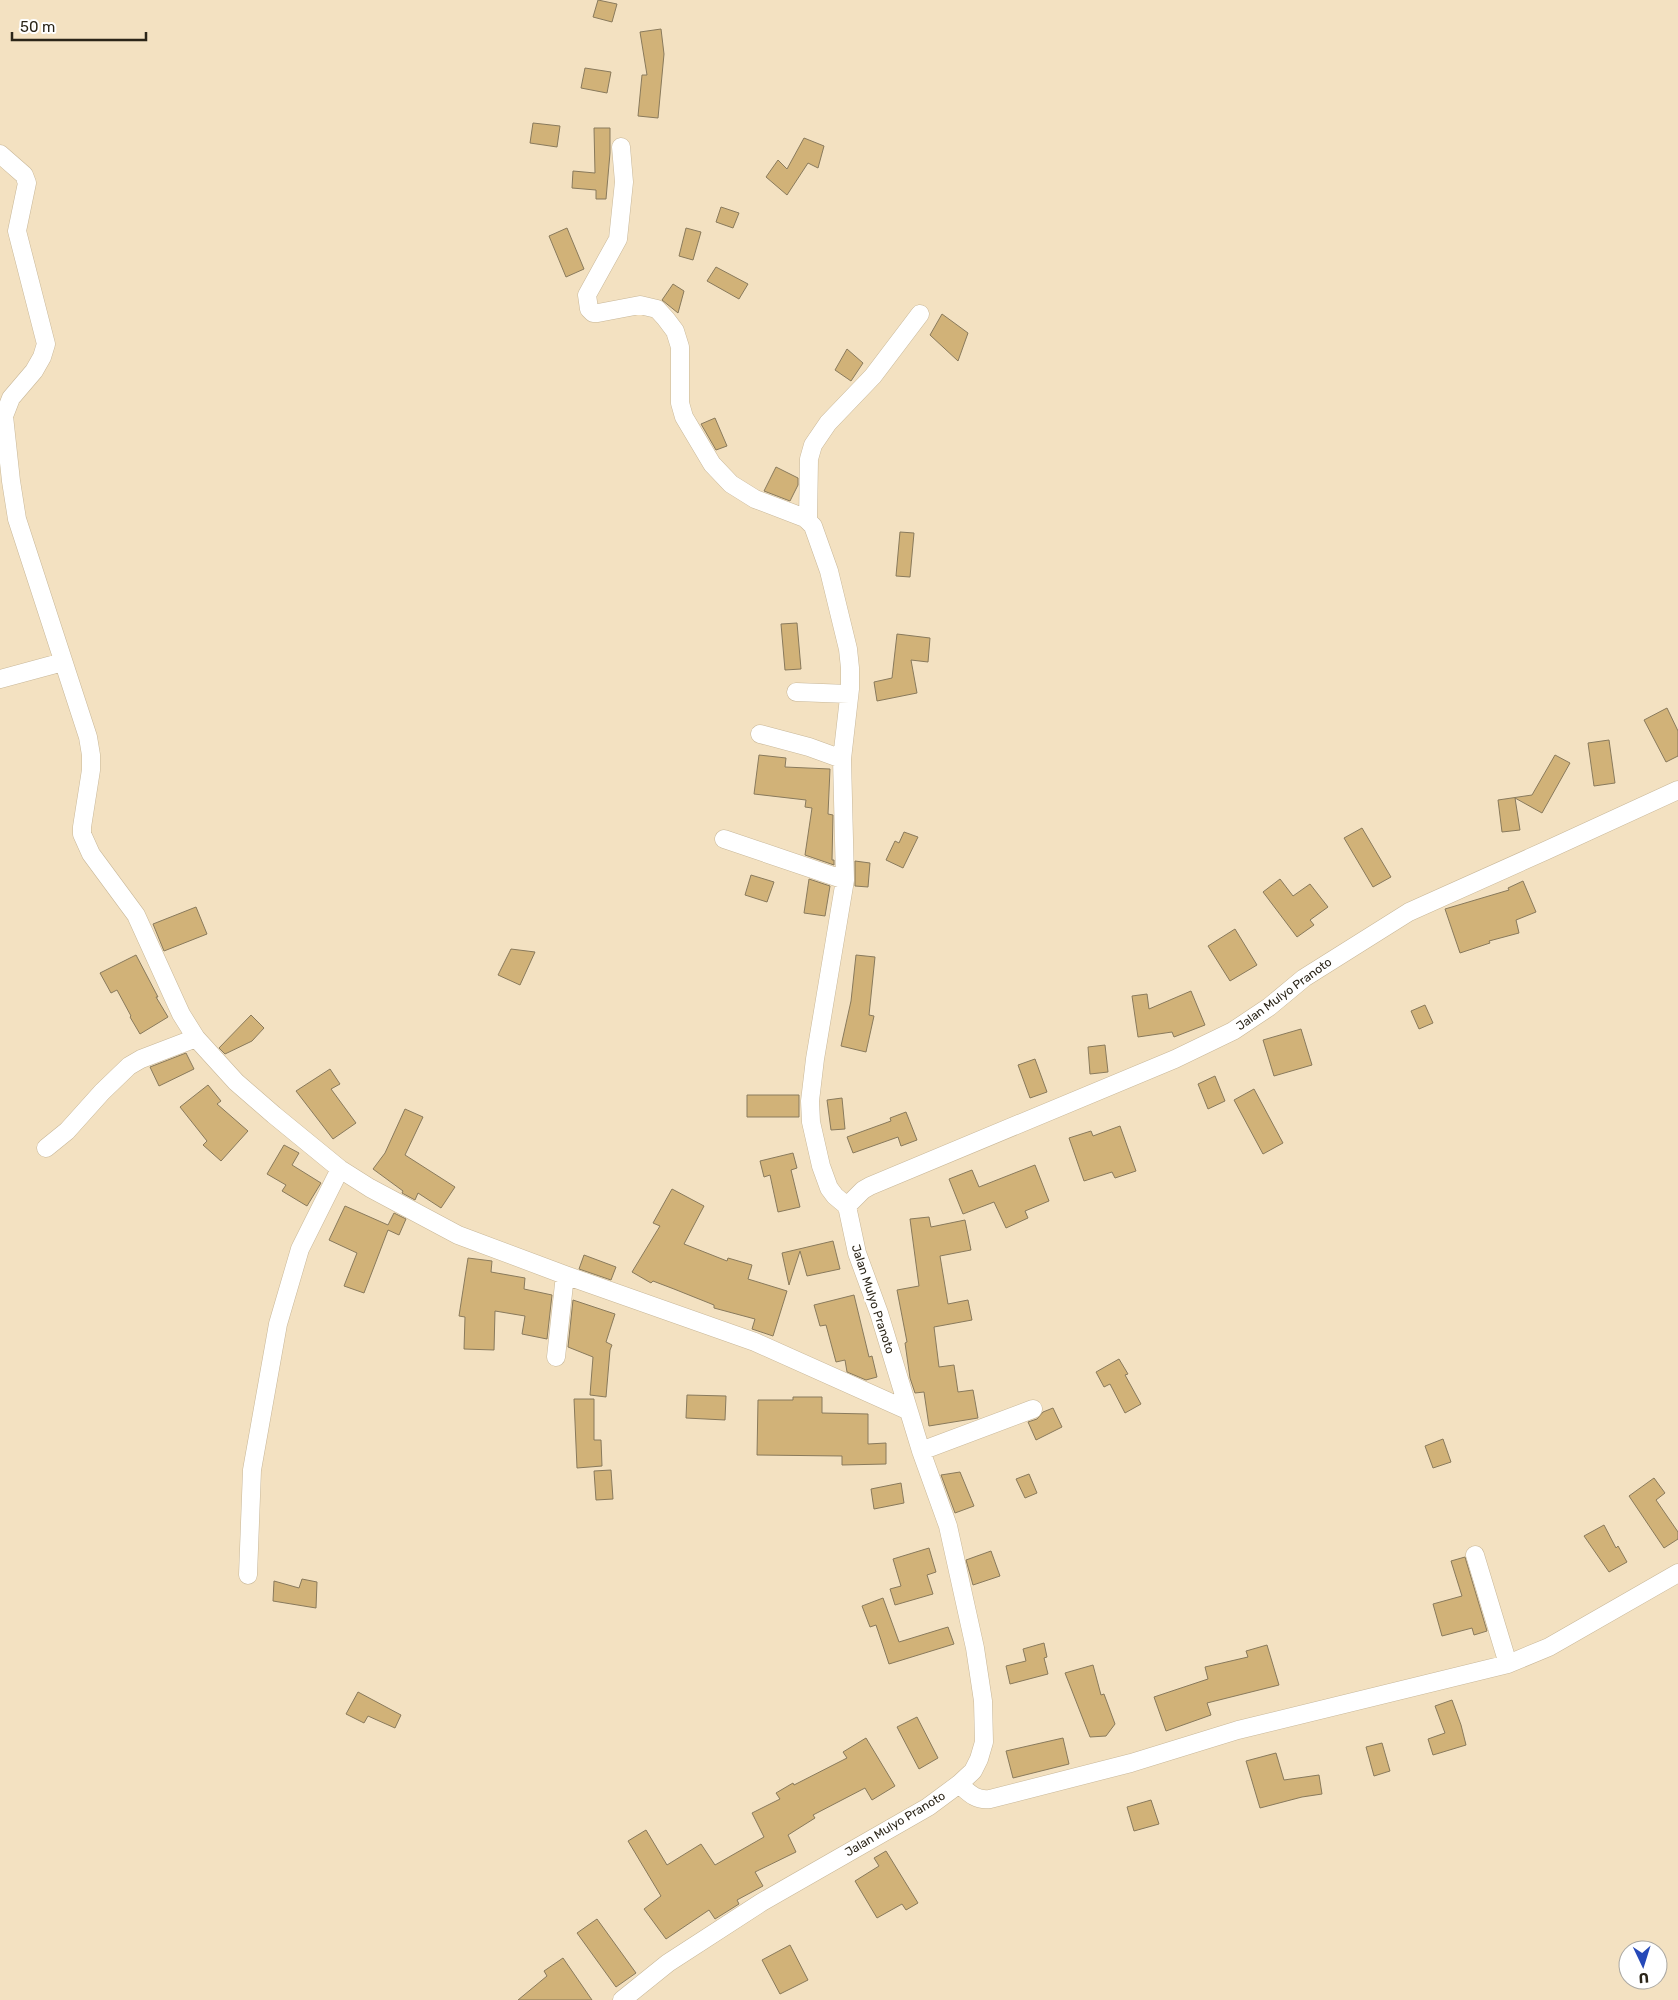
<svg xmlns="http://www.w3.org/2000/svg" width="1678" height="2000" font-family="Rubik,sans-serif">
	<rect width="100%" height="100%" fill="#f3e1c1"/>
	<path fill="#d1b278" stroke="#897a5c" d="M598,0L617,4L612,22L593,17Z
		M661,29L664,54L658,118L638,116L642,75H647L640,32Z
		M585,68L611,72L607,93L581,88Z
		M533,123L560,126L557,147L530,143Z
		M594,128H610V153L606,199H596V190L572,188L573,171L595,173Z
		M804,138L824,146L818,168L808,163L787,195L766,177L778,160L787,169Z
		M721,207L739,213L733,228L716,222Z
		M567,228L584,269L566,277L549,236Z
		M686,228L701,232L693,260L679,256Z
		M716,267L748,284L739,299L707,281Z
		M673,284L684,291L678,313L662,300Z
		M942,314L968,333L958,361L930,335Z
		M847,349L863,363L851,381L835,370Z
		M715,418L727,446L716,450L701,424Z
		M776,467L798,478V485L790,501L764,491Z
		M900,532L914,533L910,577L896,576Z
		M797,623L801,669L785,670L781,624Z
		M897,634L930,638L928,662L911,660L917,693L877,701L874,682L892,678Z
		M1667,708L1678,731V756L1666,762L1644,720Z
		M1609,740L1615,783L1594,786L1588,743Z
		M759,755L786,758L785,767L830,769L828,814L833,815L832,860H834V865L805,855L812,808L805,807L806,800L754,794Z
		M1555,755L1570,763L1542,813L1515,798L1520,830L1502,832L1498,800L1532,795Z
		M1362,828L1391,877L1373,887L1344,838Z
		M904,832L918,837L903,868L886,860L895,841L899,843Z
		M855,861L870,863L868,887L855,886Z
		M751,875L774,882L767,902L745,895Z
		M809,879L830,886L825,916L804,913Z
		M1280,879L1293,896L1310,884L1328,907L1310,920L1314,925L1297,937L1263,892Z
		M1523,881L1536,912L1516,920L1519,933L1489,941L1490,943L1460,953L1445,909L1509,890L1508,888Z
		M196,907L207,934L164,951L153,924Z
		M1235,929L1257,965L1230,981L1208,946Z
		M511,949L535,952L520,985L498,975Z
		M136,955L158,997H156L168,1017L140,1034L130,1017L131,1016L117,990L111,993L100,973Z
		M856,955L875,957L869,1015L874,1016L866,1052L841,1046L851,1001Z
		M1191,991L1205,1025L1174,1037L1172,1032L1138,1037L1132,996L1147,994L1149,1009Z
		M1425,1005L1433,1023L1419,1029L1411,1011Z
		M251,1015L264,1028L252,1041L225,1054L219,1048Z
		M1301,1029L1312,1065L1274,1076L1263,1040Z
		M1105,1045L1108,1072L1090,1074L1088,1047Z
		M186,1053L194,1069L159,1086L150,1067Z
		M1035,1059L1047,1092L1030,1098L1018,1065Z
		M330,1069L340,1084L331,1089L356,1123L333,1139L296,1091Z
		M1215,1076L1225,1101L1208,1109L1198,1084Z
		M208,1085L221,1101L217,1104L248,1131L221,1161L203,1145L207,1141L180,1107Z
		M1254,1089L1283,1143L1263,1154L1234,1100Z
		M747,1095H799V1117H747Z
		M842,1098L845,1129L831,1130L827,1100Z
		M405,1109L423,1117L405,1155L455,1187L441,1208L418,1193L415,1200L402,1193L403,1191L373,1169L385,1153Z
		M906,1112L917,1140L901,1146L898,1137L853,1153L847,1137L891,1121L890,1118Z
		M1120,1126L1136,1171L1115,1178L1112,1172L1084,1181L1069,1138L1091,1131L1093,1136Z
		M284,1145L299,1153L292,1165L321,1183L307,1206L282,1191L286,1185L267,1174Z
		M793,1153L797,1168L791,1170L800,1207L778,1212L770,1175L764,1177L760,1161Z
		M1035,1165L1049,1201L1025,1211L1028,1218L1006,1228L994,1202L963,1214L949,1179L972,1170L979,1187Z
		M672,1189L704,1206L684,1244L727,1261L728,1258L752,1265L748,1279L787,1291L773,1336L752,1329L755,1319L714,1308V1305L674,1289L653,1281L651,1283L632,1272L660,1226L653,1223Z
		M345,1206L388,1225L394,1213L406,1219L399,1235L388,1230L364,1293L344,1286L357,1253L329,1240Z
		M929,1217L931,1227L965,1220L971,1250L940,1256L948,1304L968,1300L972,1320L934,1327L939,1367L954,1365L958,1392L973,1390L978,1418L929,1426L924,1392L915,1393L910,1378L905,1343L907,1342L897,1290L919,1286L910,1219Z
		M833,1241L840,1269L807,1276L800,1251L789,1285L782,1253Z
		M584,1255L616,1267L611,1280L579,1269Z
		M468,1258L492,1261L491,1272L525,1278L524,1289L552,1295L547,1339L522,1334L525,1316L495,1311L494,1350L464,1349L465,1317L459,1316Z
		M854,1295L869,1357L872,1356L877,1377L866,1380L847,1372L845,1360L836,1362L826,1325L820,1326L814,1305Z
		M573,1300L615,1314L606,1342L612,1345L610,1350L606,1397L590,1395L593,1357L568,1347Z
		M1119,1359L1128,1374L1125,1375L1141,1404L1125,1413L1110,1384L1104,1387L1096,1372Z
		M687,1395L726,1396L725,1420L686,1418Z
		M793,1397H822V1413L868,1414V1444L886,1443V1464L842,1465V1456L757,1455L758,1400H793Z
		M574,1399H594V1440H601L602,1466L577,1468Z
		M1053,1408L1062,1427L1036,1440L1028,1422L1037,1419L1043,1412Z
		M1443,1439L1451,1462L1433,1468L1425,1446Z
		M611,1470L613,1499L596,1500L594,1471Z
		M960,1472L974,1506L955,1513L941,1475Z
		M1029,1474L1037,1493L1025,1498L1016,1479Z
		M1654,1478L1665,1493L1656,1500L1678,1532V1539L1664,1548L1629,1496Z
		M901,1483L904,1503L874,1509L871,1489Z
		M1604,1525L1616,1548L1618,1546L1627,1562L1609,1572L1584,1536Z
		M929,1548L936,1572L927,1575L933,1594L895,1605L890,1589L901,1586L893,1559Z
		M991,1551L1000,1576L973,1585L966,1560Z
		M1465,1557L1487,1631L1474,1635L1472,1628L1442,1636L1433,1604L1462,1596L1451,1561Z
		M302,1579L317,1582L316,1608L273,1601L274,1581L299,1588Z
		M883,1598L899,1642L948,1627L954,1644L889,1664L876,1625L870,1627L862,1606Z
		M1044,1643L1047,1657L1044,1658L1048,1674L1010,1684L1006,1666L1026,1661L1023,1649Z
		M1267,1645L1279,1685L1207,1703L1211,1715L1166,1731L1154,1697L1208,1679L1205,1667L1248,1657L1246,1651Z
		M1093,1665L1101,1695L1104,1694L1115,1724L1106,1736L1090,1737L1065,1673Z
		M358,1692L401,1715L395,1728L368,1716L364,1723L346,1714Z
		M1452,1700L1461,1725L1466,1745L1433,1755L1428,1739L1445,1733L1435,1706Z
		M917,1717L938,1758L919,1769L897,1727Z
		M866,1738L895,1786L872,1800L865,1788L813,1815L815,1818L788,1835L796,1852L755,1872L763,1886L737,1900L739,1904L715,1919L709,1910L666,1939L644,1909L661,1896L628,1841L646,1830L667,1865L701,1844L715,1865L764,1837L752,1813L780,1799L776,1793L793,1783L794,1785L847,1758L843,1752Z
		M1063,1738L1069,1764L1013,1778L1006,1751Z
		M1382,1743L1390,1771L1374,1776L1366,1747Z
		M1276,1753L1284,1780L1319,1775L1322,1794L1302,1797L1260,1808L1246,1761Z
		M1151,1800L1159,1824L1134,1831L1127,1807Z
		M886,1851L918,1903L906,1910L902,1904L877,1918L855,1881L879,1866L874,1858Z
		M597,1919L636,1973L616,1987L577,1933Z
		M790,1945L808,1980L780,1994L762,1960Z
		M563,1958L592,2000H518L547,1976L544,1971Z"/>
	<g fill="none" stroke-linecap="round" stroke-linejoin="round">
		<g stroke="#c8b798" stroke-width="19">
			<path id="minor" d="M621,147L624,182L618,239L587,295L589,309L593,313H598L640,305L657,309L666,319L675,331L680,347V403L684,417L712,464L731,484L755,499L805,518L813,526L829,571L848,649L850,668V689L842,759L845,880L815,1059L810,1101L811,1122L821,1166L829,1188L835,1196L847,1206
				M0,154L24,175L27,183L17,231L46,344L42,357L34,371L11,398L4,416L11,481L17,519L88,737L91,755V770L82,827V834L91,854L136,915L181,1014L196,1038L236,1082L274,1115L340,1169L370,1188L458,1235L565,1275L755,1342L907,1410
				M808,521L809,459L813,445L828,423L873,376L920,314
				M0,679L63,662
				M796,692L849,694
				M760,734L809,747L842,759
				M724,839L845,880
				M46,1148L67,1131L102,1092L129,1066L141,1059L196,1038
				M556,1357L565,1275
				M921,1451L1033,1409
				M1475,1555L1508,1664
				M248,1575L252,1470L278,1324L300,1249L340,1169
				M959,1784C969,1793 976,1801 990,1799L1131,1763L1238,1730L1508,1664L1549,1647L1678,1573
				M622,2000L668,1963L762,1902L928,1807L959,1784L973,1771L979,1759L984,1742L983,1701L975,1648L948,1526L921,1451L879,1313L857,1253L847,1206L863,1190L870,1186L1175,1059L1233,1031L1269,1007L1304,978L1409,912L1545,851L1678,790"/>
		</g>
		<use href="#minor" stroke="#fff" stroke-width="18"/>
	</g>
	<g text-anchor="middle" stroke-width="5" stroke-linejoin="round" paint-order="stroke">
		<g font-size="12" fill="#2b2518" stroke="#fff">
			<text transform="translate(1284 994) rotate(-36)" y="4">Jalan Mulyo Pranoto</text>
			<text transform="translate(873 1299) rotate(72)" y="4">Jalan Mulyo Pranoto</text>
			<text transform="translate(895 1824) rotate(-31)" y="4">Jalan Mulyo Pranoto</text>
		</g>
	</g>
	<g transform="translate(1643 1965) rotate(176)"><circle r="24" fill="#ffffff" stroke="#aaa8a3"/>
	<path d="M0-4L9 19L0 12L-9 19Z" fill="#2649b8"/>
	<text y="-8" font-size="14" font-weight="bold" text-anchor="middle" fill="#2b2518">U</text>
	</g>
	<path d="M12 32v8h134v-8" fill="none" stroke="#2b2518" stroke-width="2.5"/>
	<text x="20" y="32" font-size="15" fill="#2b2518" stroke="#ffffff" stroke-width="4" paint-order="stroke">50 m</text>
</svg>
